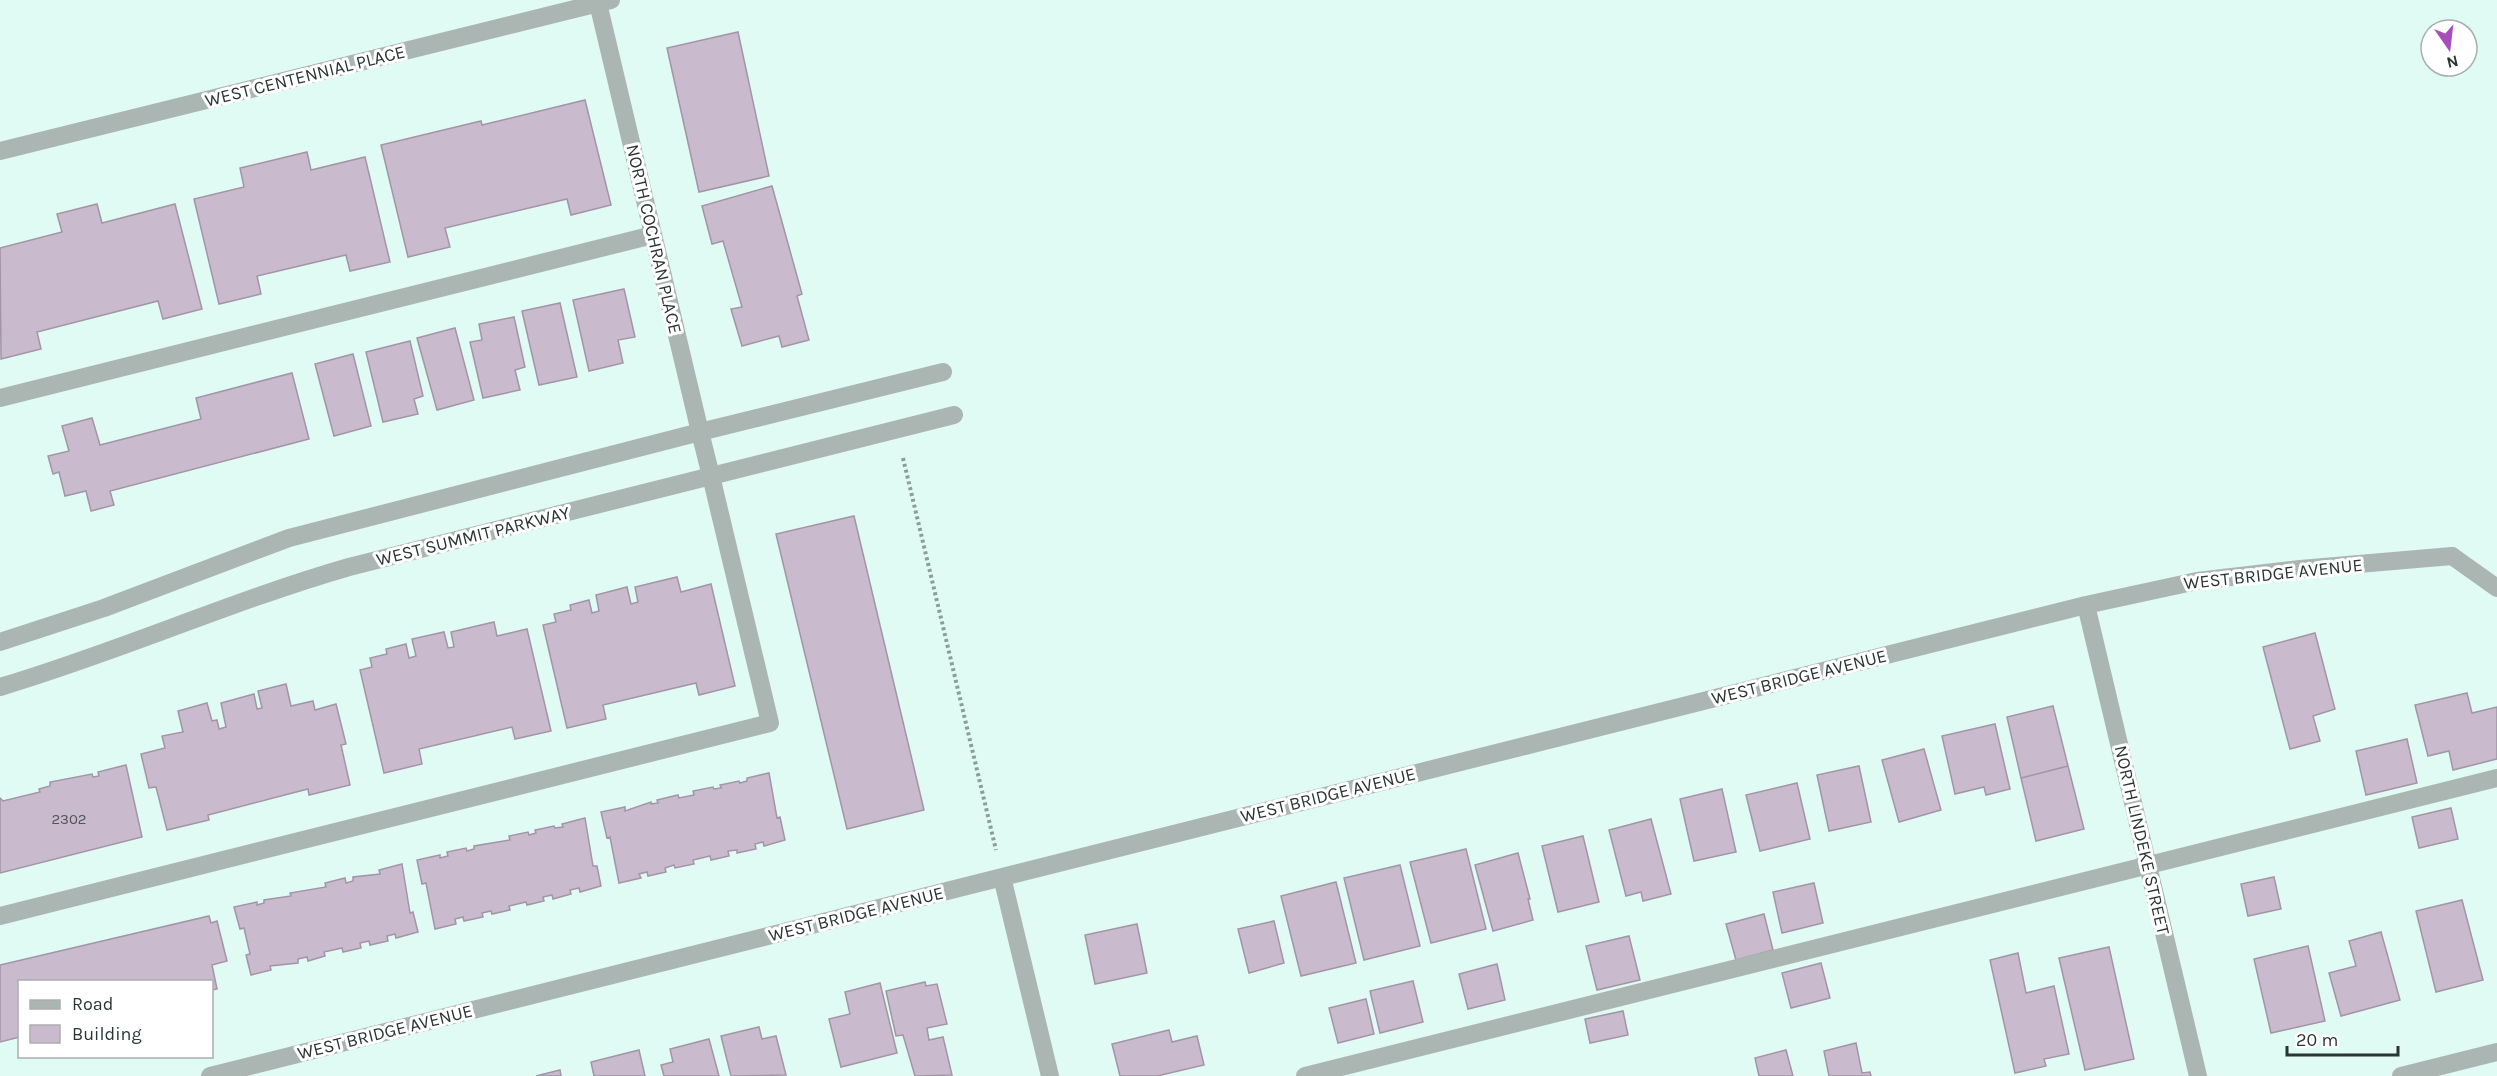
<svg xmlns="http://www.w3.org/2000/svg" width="2497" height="1076" font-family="Karla,sans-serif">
	<rect width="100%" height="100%" fill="#e0fbf3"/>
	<path fill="#c9bacd" stroke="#a395a6" stroke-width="1.5" d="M738,32L769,176L699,192L667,48Z
		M585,100L611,205L571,215L567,199L445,228L450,247L408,257L381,145L481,121L482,125Z
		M307,152L311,170L365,157L390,262L350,271L346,255L257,276L261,294L219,304L194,199L244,187L240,168Z
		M772,186L802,294L797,296L809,340L782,347L779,336L742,346L731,309L742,307L723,241L712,244L702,206Z
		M97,204L102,223L175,204L202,309L163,319L158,301L37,332L41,349L1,359L0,248L62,232L57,214Z
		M624,289L635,337L618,340L623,363L589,371L573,300Z
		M560,303L577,377L539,385L522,311Z
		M514,317L525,367L515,370L520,390L483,398L470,342L482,340L479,324Z
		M455,328L474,400L437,410L417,338Z
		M410,341L423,396L414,399L418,414L383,422L366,352Z
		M353,354L371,426L334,436L315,364Z
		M292,373L309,439L110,491L114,505L91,511L86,491L65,496L59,472L53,474L48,456L69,451L62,426L92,418L100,445L201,419L196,398Z
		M854,516L924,810L847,829L776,534Z
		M677,577L681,592L711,584L735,686L699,695L696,683L603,705L606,719L567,728L543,625L556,622L554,614L571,610L570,605L589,600L592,613L599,611L596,595L627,587L631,604L638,602L635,587Z
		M494,622L497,636L527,629L551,731L515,739L512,727L419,749L422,764L384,773L360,670L372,667L370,658L387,654L386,649L406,644L409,658L416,656L412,639L444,632L448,648L454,647L451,632Z
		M2315,633L2335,709L2313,716L2320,741L2290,749L2263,647Z
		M286,684L291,706L313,701L315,710L336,704L346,744L341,745L350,785L309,795L308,789L208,815L209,820L167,830L156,787L149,788L141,754L165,748L162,736L183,732L178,711L207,703L212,721L217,720L219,729L226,727L221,703L254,694L257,709L262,708L258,691Z
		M2467,693L2472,713L2497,707V759L2453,770L2449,751L2428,756L2415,705Z
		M2053,706L2068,766L2021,778L2007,717Z
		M1995,724L2010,789L1986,795L1984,787L1955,794L1942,736Z
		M2407,739L2417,783L2366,795L2356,751Z
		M1924,749L1941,810L1899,822L1882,760Z
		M126,765L142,837L0,873V798L3,801L40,792L39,789L50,786V782L92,774L93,777L99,776L98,772Z
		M1859,766L1871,822L1829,831L1817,775Z
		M2068,766L2084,829L2036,841L2021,778Z
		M769,773L777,818L780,817L785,840L764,846L763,842L755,844L756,849L737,853V850L728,851L729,856L711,860L710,856L693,860L694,864L675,868L674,865L665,868L666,872L648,876L647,872L639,874L641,878L619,883L610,837L607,838L601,812L625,807V811L651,802V804L658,803L657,800L678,795L679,798L694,795L693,791L713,787L714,789L721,788L720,785L739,781L740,783L747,781V778Z
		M1797,783L1810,839L1760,851L1746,795Z
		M1722,789L1736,852L1694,861L1680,799Z
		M2451,808L2458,839L2419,848L2412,817Z
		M585,818L593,866H597L601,886L580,892L579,888L570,890L571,894L553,899L552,895L543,897L544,901L527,905L526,902L509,906L510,910L492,914L491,911L482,913L483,917L464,921L463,917L455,919L456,924L435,929L426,883L422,884L417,860L440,855V858L448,856L447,852L466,848L467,851L474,849V846L510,840L509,836L528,832L529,835L536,833L535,830L554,826L555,828L563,827L562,824Z
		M1651,819L1671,894L1643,901L1641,892L1626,896L1609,830Z
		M1583,836L1599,902L1558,912L1542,846Z
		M1466,849L1486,929L1431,943L1410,862Z
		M1518,853L1530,899H1528L1533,920L1493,931L1475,865Z
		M402,864L410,913L413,912L418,932L396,938L395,934L387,936L388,941L370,945L369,941L360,943L361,948L343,952L342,948L324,952L325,956L308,961L307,957L298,959V963L270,966L271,970L251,975L246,955L250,954L244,928L240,929L234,907L257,902V905L264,903V900L291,896L290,893L326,887L325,883L345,878L346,883L353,881V877L380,874L379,870Z
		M1400,865L1420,946L1364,960L1344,878Z
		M2274,877L2281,909L2248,916L2241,884Z
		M1336,882L1356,963L1301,976L1281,896Z
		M1814,883L1823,923L1782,933L1773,892Z
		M2462,900L2483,980L2436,992L2416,911Z
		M1764,914L1773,950L1736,960L1726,924Z
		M209,916L211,923L217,921L227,961L212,965L217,989L212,990V982H20V1037L0,1042V965Z
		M1274,921L1284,963L1249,973L1238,929Z
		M1137,924L1147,973L1095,984L1085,935Z
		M2381,932L2400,1000L2341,1016L2329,973L2356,966L2349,941Z
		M1629,936L1640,980L1597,990L1586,946Z
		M2308,946L2325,1021L2271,1033L2254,959Z
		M2109,947L2134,1059L2085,1070L2059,958Z
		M2018,953L2026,993L2054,986L2069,1054L2044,1059L2046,1066L2015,1073L1990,960Z
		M1821,963L1830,998L1791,1008L1782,973Z
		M1497,964L1505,1000L1468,1009L1459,974Z
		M1413,981L1423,1022L1380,1033L1370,991Z
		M925,982L926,986L937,984L947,1024L927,1028L929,1040L943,1037L952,1075L915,1076L903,1035L896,1036L886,991Z
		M880,983L897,1053L841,1067L829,1019L850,1014L845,992Z
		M1366,999L1374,1034L1338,1043L1329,1008Z
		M1623,1011L1628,1035L1590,1043L1585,1019Z
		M759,1027L762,1039L776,1036L786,1075L731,1076L721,1036Z
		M1169,1030L1172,1042L1197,1036L1204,1065L1157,1076H1120L1112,1044Z
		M709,1039L719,1076H664L661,1065L673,1062L670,1049Z
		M1856,1043L1862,1073L1870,1072L1871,1076H1829L1824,1051Z
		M639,1050L645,1076H594L591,1062Z
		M1786,1050L1793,1076H1759L1755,1058Z
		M560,1070L561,1076H536Z"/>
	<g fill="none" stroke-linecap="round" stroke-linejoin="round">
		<path stroke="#8b9e99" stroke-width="4" stroke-dasharray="3 3" stroke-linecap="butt" d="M903,458L996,850"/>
		<path stroke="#abb6b2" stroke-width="18" d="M598,3L700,432
			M0,151L611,0
			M0,398L653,235
			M2452,556L2497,588
			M0,916L770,723L711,476
			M1305,1076L2497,778"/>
		<path stroke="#abb6b2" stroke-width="18" d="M700,432L711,476
			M2086,605L2198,1076
			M1002,877L1050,1076
			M210,1076L2086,605L2197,581L2300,569L2452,556
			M2401,1076L2497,1052"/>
		<path stroke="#abb6b2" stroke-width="18" d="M0,642L104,608L289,538L700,432L943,372
			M0,687C118,652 231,601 349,567L954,415"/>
	</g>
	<g text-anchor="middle" stroke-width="6" stroke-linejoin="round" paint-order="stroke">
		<g font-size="15" fill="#525659">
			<text x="69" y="824">2302</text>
		</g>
		<g font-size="18" fill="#2b3532" stroke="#fff">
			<text transform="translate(305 76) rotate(-14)" y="6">WEST CENTENNIAL PLACE</text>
			<text transform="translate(654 239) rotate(77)" y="6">NORTH COCHRAN PLACE</text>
			<text transform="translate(473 536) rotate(-14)" y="6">WEST SUMMIT PARKWAY</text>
			<text transform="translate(2273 574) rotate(-6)" y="6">WEST BRIDGE AVENUE</text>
			<text transform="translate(1799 677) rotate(-14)" y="6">WEST BRIDGE AVENUE</text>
			<text transform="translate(1328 795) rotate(-14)" y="6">WEST BRIDGE AVENUE</text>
			<text transform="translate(2142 840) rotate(77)" y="6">NORTH LINDEKE STREET</text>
			<text transform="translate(856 914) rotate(-14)" y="6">WEST BRIDGE AVENUE</text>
			<text transform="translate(385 1032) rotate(-14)" y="6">WEST BRIDGE AVENUE</text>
		</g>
	</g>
	<rect x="18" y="980" width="195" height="78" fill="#ffffff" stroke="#aaaead" stroke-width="1.5"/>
	<rect x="30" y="1000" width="30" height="9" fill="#abb6b2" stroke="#aaaead" stroke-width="1.5"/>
	<text x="72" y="1010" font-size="18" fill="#2b3532">Road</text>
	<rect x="30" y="1025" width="30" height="18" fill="#c9bacd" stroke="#aaaead" stroke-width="1.5"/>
	<text x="72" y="1040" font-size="18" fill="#2b3532">Building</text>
	<g transform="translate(2449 48) rotate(166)"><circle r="28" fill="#ffffff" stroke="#aaaead" stroke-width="1.5"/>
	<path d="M0-4.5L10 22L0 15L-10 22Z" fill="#a64eba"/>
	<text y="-9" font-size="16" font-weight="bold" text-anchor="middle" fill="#2b3532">N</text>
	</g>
	<path d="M2287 1046v9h111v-9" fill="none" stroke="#2b3532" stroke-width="3"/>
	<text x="2296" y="1046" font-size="18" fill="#2b3532" stroke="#ffffff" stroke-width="4.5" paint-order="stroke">20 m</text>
</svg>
